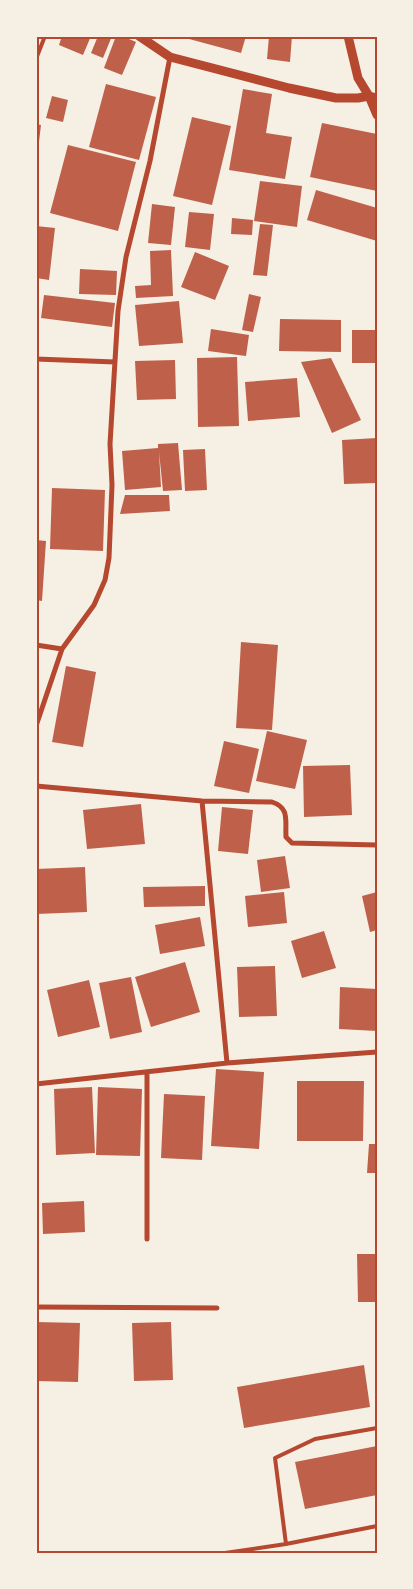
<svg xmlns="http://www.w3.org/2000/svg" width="413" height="1589" font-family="Figtree,sans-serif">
	<rect width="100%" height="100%" fill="#f6efe4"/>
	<path fill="#bf614a" d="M62,36H91L83,55L59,45Z
		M98,36H112L103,58L91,53Z
		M116,36H122L136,42L122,75L104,68Z
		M178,36H246L241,53Z
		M269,36H292L290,62L267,59Z
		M106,84L156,97L139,160L89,147Z
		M243,89L272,94L266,133L292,137L285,179L229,170Z
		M52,96L68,100L63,122L46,118Z
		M192,117L231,126L212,205L173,196Z
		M322,123L377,134V191L310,177Z
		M36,124L41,125L38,150H36Z
		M68,145L136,162L118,231L50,213Z
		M260,181L302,186L297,227L254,221Z
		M316,190L377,208V241L307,220Z
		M152,204L175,207L171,245L148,243Z
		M189,212L214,214L210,250L185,247Z
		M232,218L253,220L252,235L231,234Z
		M260,224L273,225L267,276L253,275Z
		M36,226L55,228L49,280L36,278Z
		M171,250L173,296L136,298L135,286L151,285L150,251Z
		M195,252L229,266L215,300L181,287Z
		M80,269L117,271L116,295L79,294Z
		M249,294L261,297L253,332L242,330Z
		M44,295L115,303L112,327L41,318Z
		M179,301L183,343L139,346L135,305Z
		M280,319L341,320V352L279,351Z
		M211,329L249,335L246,356L208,351Z
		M352,330H377V363H352Z
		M237,357L239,426L198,427L197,358Z
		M331,358L361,420L332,433L301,362Z
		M175,360L176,399L137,400L135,361Z
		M297,378L300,417L248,421L245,382Z
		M377,438V483L344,484L342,440Z
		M178,443L182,490L163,491L159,452L161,487L125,490L122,451L158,448V444Z
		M205,449L207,490L185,491L183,450Z
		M52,488L105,490L103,551L50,549Z
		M125,495H169L170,511L120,514Z
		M36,540L46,541L42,601L36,600Z
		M241,642L278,645L272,730L236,728Z
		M66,666L96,672L83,747L52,742Z
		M267,731L307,740L295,789L256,781Z
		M224,741L259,749L249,793L214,786Z
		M350,765L352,815L304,817L303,766Z
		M141,804L145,844L87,849L83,810Z
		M222,807L253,810L248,854L218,851Z
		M285,856L290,888L261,892L257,860Z
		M85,867L87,912L36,914V869Z
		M205,886V906L144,907L143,887Z
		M284,892L287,923L248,927L245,896Z
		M377,892V930L370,932L362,896Z
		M200,917L205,946L160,954L155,925Z
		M324,931L336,968L302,978L291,941Z
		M185,962L200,1012L151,1027L135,977Z
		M275,966L277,1016L239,1017L237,967Z
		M131,977L142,1032L110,1039L99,983Z
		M89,980L100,1027L58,1037L47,990Z
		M340,987L377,989V1031L339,1029Z
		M216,1069L264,1072L259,1149L211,1146Z
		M297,1081H364L363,1141H297Z
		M92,1087L95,1153L56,1155L54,1089Z
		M98,1087L142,1089L140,1156L96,1155Z
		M164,1094L205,1096L202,1160L161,1158Z
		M369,1144H377V1173H367Z
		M84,1201L85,1232L43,1234L42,1203Z
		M357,1254H377V1302H358Z
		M36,1322L80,1323L78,1382L36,1381Z
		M171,1322L173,1380L134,1381L132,1323Z
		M364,1365L370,1407L244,1428L237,1387Z
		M377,1446V1495L305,1509L295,1462Z"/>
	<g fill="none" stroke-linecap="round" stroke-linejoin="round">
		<path stroke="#b5482f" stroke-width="4" d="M36,59L45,36
			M286,1544L275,1458L315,1439L377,1428
			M225,1553L286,1544L377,1526"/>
		<path stroke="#b5482f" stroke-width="5" d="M36,359L115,362
			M36,645L62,649
			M36,726L62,649L94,605L105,580L109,558L112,485L110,444L118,311L126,257L150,161L170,57
			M36,786L202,801L272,802C290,808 285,820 286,837L292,843L377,845
			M202,801L227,1063
			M36,1084L227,1063L377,1052
			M147,1239V1072
			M36,1307L217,1308"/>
		<path stroke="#b5482f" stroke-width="9" d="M139,36L170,57L289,88L336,98H358L369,96L377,98
			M348,36L358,78L369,96L377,115"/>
	</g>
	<rect width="413" height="1589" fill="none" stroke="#f6efe4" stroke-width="75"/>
	<rect x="38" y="38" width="338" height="1514" fill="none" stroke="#b5482f" stroke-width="2"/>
</svg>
